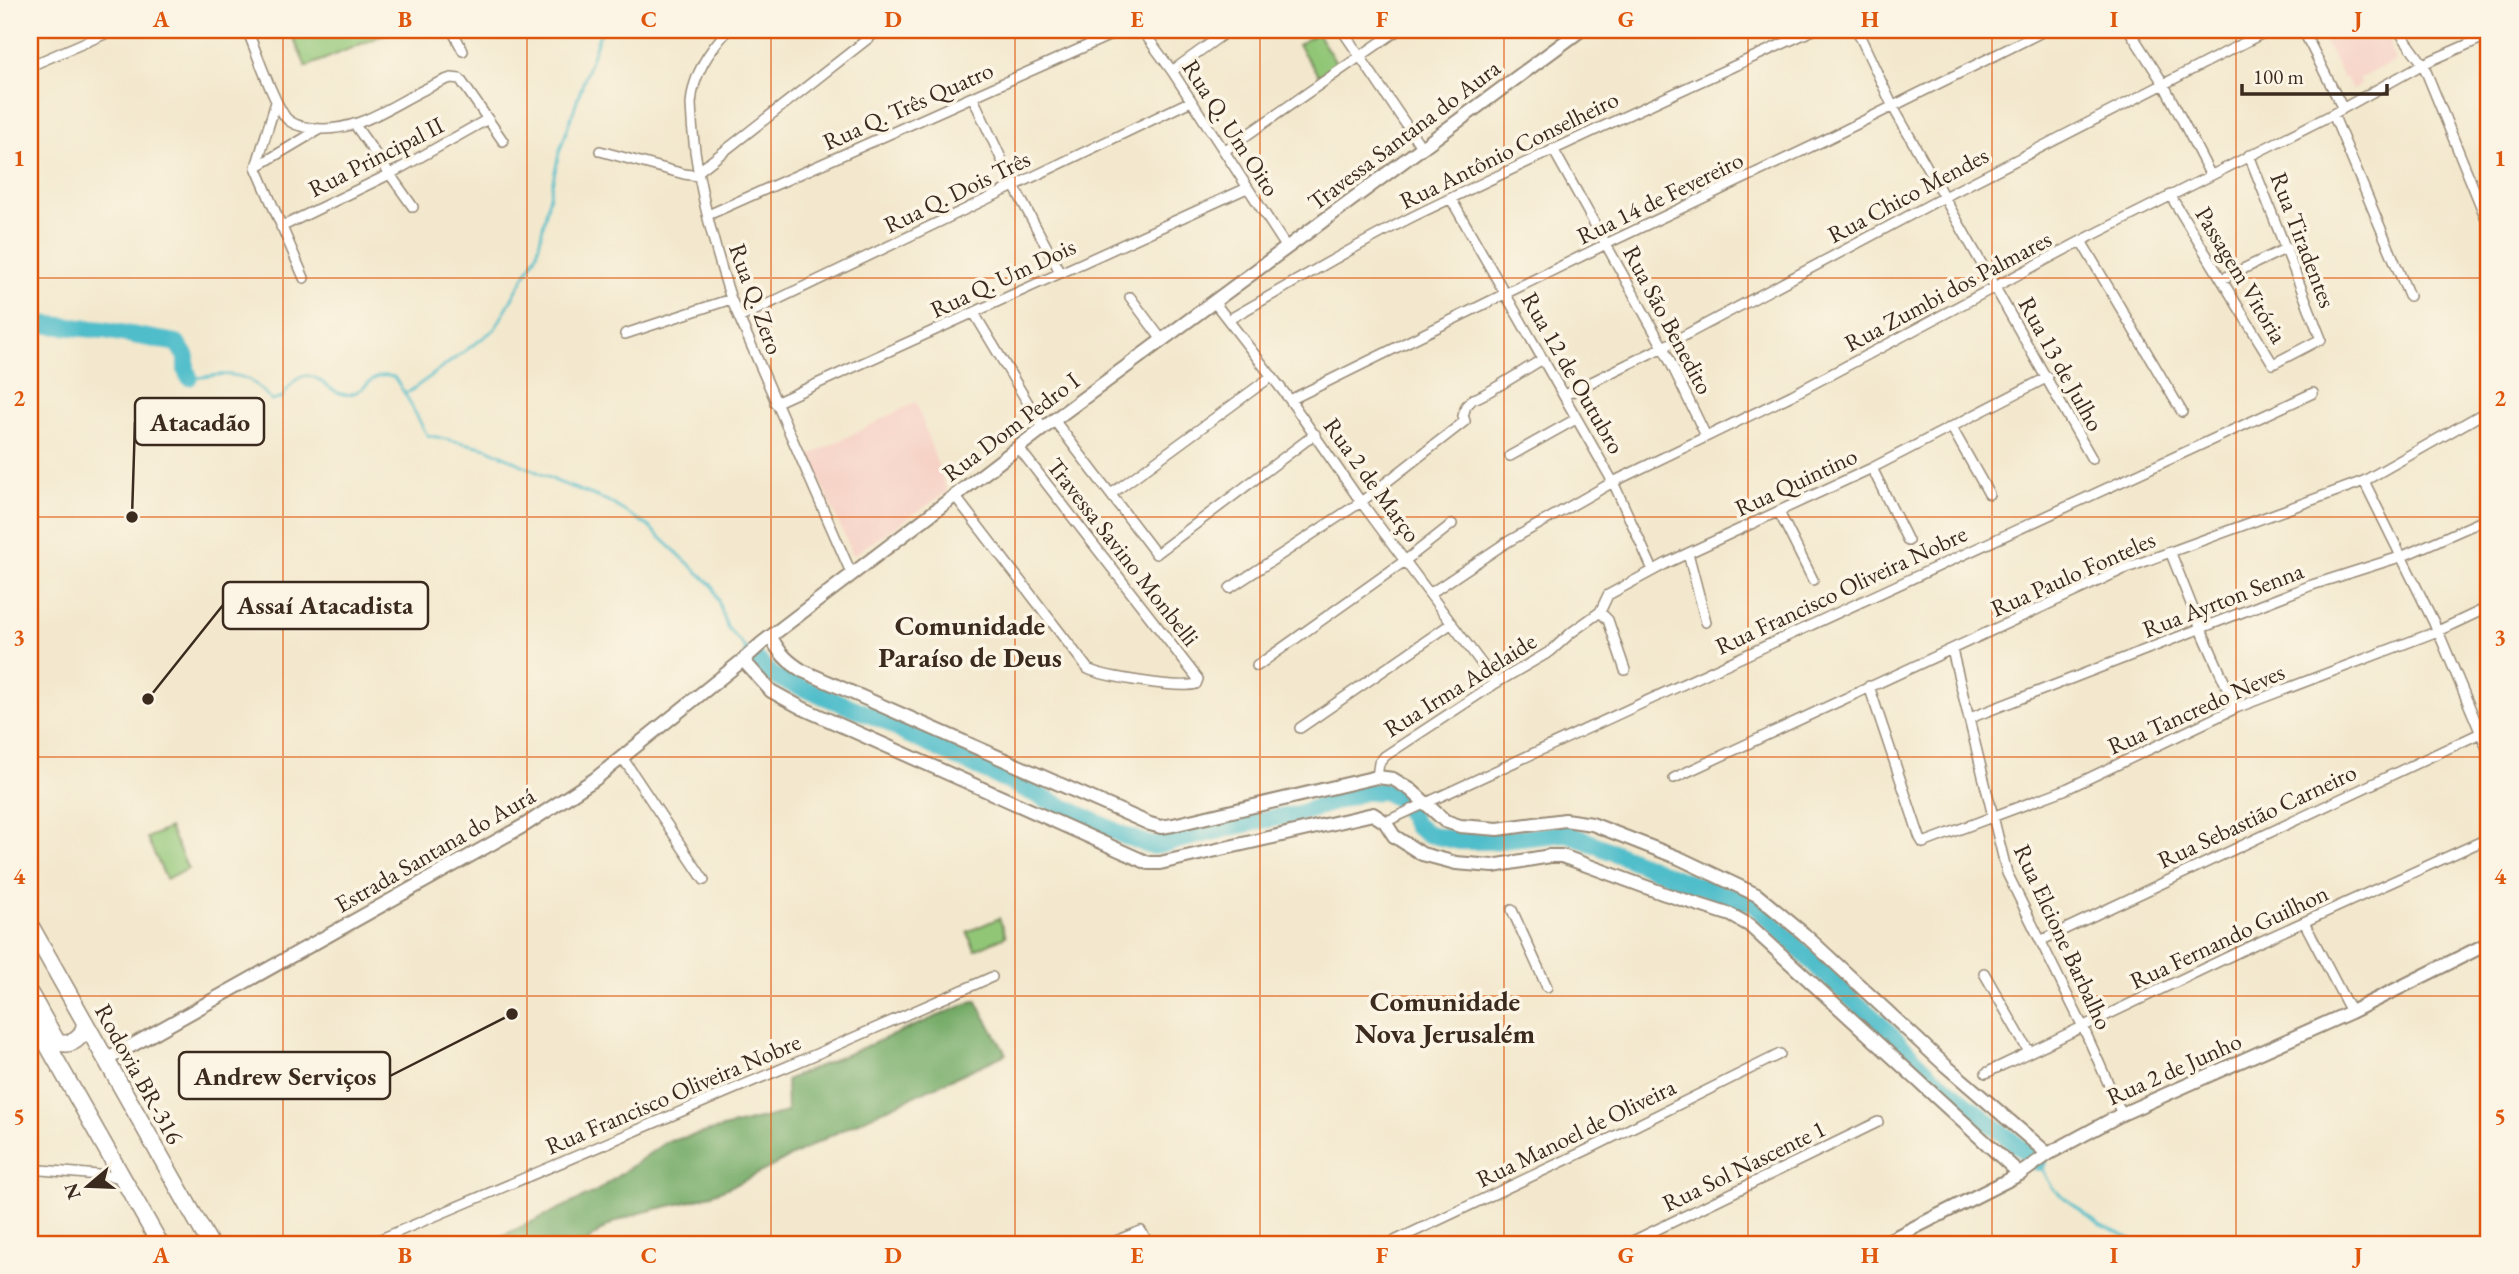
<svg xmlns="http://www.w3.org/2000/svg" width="2519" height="1274" font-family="'EB Garamond',serif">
	<rect width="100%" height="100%" fill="#fcf5e5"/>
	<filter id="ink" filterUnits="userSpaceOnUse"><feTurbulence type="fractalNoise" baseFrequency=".0143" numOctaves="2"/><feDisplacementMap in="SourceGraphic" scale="14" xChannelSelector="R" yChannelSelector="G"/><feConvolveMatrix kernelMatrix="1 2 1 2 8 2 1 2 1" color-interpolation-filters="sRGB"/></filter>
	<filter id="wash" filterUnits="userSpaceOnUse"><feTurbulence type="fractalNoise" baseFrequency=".00686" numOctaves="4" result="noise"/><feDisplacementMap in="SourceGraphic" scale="28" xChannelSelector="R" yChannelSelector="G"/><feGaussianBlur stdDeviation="1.57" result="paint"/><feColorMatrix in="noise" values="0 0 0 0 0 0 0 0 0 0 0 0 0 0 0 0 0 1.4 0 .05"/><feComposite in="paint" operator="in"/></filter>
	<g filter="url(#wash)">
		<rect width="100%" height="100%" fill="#f3e8cd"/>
		<path fill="#f6d1c6" d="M2319,30H2350L2334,38L2336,41L2337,38L2341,36L2342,38L2359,30H2387L2391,42L2389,46L2396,61L2358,79L2361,85L2352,90L2346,77L2343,78Z
			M916,402L947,492L853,555L809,456Z"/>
		<path fill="#91c677" stroke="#66784a" stroke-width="2" d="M290,30H395L306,67Z
			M1317,33L1337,64L1319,76L1298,45Z
			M169,828L188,869L166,879L147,838Z
			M999,918L1006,936L975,950L967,932Z"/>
		<path fill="#74ab68" stroke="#586a43" stroke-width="2" d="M976,1000L1006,1054C948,1081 889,1106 832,1135C788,1157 744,1184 698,1199C662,1210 611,1212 587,1244H485L595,1192L666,1142L787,1112L786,1080Z"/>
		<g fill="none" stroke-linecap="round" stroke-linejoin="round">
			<path stroke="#50bdca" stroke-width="2.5" d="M189,377C200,379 207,376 217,375C245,373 255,381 272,401L282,398C311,347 326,401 351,394C369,389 371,371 394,377L404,392H409L495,329L537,254L559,153L599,36L603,30
				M404,392L427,435L487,448L558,482L608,501L648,526L713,586L727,627L747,650
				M2040,1165L2053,1189L2100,1225L2143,1244"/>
			<path stroke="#50bdca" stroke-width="18" d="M30,323L104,330L177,343L186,357V370L189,377
				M752,655L773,676L888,722L903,732L1125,836L1154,846L1261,820L1295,815L1363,792L1384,791L1401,800L1416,826L1428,834L1459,841H1493L1567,833L1678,879L1753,904L1836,985L1879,1023L1930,1075L2038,1162"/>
		</g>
	</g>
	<g filter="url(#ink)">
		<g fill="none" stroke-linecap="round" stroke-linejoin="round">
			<g stroke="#978976" stroke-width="12">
				<path id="street" d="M247,30C256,50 274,105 287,119C293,125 303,127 311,128C364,136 404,93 451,78L460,79L503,141
					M452,30L463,51
					M728,30C709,51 693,74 691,104C693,169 711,236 731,299L852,575
					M1142,30L1172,71L1287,248
					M1342,30L1422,148
					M1857,30L1893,107L2092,459
					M2129,30L2163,83L2210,174
					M2303,30L2342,107
					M2398,30L2423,64L2489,226
					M30,66L114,30
					M1172,71L1229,30
					M973,98L1014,186L1060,272
					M2333,114L2409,296
					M355,125L413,207
					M1553,149L1663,347L1706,436
					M600,151L684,174L699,176
					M1224,151L1398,30
					M256,167L304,278
					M256,167L320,129
					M256,167L276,102
					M699,171L879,30
					M2170,195L2273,364L2321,339L2249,155
					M1451,199L1613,482L1653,570
					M708,215L1122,30
					M281,227L390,174L488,119
					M2081,241L2182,412
					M2222,279L2287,248
					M1130,297L1162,340
					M1214,302L1290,400L1361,502L1496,683
					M974,313L1043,428
					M739,318L1191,101
					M1228,320C1290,285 1350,248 1414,216C1546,152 1679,91 1813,30
					M625,334L731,299
					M1565,395L1663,347L1944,197L2269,30
					M1290,400L1606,244L1823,141L2046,30
					M775,403L1247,188
					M1054,420L1156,554L1315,434
					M1952,428L1989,494
					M1510,456L1576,419
					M1872,468L1908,541
					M2364,481L2438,631L2489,753
					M1111,494L1272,376
					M955,496L1088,669C1104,677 1180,689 1196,684L1198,679L1018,447
					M1779,512L1813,580
					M2170,551L2201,629L2236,708
					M1688,553L1706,622
					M1230,588L1361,502L1465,421L1463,416L1466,406L1473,399C1482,398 1530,366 1543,359
					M1431,593L1504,544L1613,482L1792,395L2081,241L2333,114L2423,64L2489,35
					M1600,612L1608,620L1625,670
					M1952,650L2007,873L2083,1027L2122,1114
					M1257,666L1406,560L1452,524
					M1869,686L1920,838L1923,843L2064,790L2236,708L2438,631L2489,607
					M1970,718L2312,585L2403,556L2489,518
					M1300,728L1452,623
					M622,757L704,880
					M1377,777L1379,763L1385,756L1496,683L1551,651L1572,632L1600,612L1608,595L1669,562L1872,468L2048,377
					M1674,778L2124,569L2364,481L2489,410
					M1385,822L2313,393
					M1512,910L1547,987
					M2304,922L2351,1012
					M2042,940L2489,729
					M1984,973L2029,1052
					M1986,1073L2253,945L2489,838
					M30,1169L121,1177
					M136,1244L159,1242
					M369,1244L812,1056L992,977
					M1108,1244L1141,1231L1149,1244
					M1388,1244L1587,1150L1780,1054
					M1627,1244L1878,1122"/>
			</g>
			<g stroke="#978976" stroke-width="16">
				<path id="secondary" d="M771,637C779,653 788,662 803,671L1150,824L1161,827L1173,825L1377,777L1393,779L1411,790L1445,821L1460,826L1498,829L1565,820L1592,824L1679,858L1757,895L1804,934L1946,1066L2048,1154
					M743,660L771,691L802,708L1148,863H1160L1373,814L1385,822L1394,836L1422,854L1456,863L1493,866L1550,856H1562L1665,894L1731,915L1749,925L2020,1174
					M106,1060L525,825L595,779L743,660L762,643L1054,420L1581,30
					M1882,1244L2020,1174L2048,1154L2122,1114L2351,1012L2489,943"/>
			</g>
			<g stroke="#978976" stroke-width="19">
				<path id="highway" d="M30,925L210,1244
					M30,994L57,1042C72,1047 83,1038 85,1023
					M30,1014L160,1244"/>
			</g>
			<use href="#street" stroke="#fff" stroke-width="9"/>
			<use href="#secondary" stroke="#fff" stroke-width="12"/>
			<use href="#highway" stroke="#fff" stroke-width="16"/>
		</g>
	</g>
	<path fill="none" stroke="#df570d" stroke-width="2" stroke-opacity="0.55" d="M283,30V1244M527,30V1244M771,30V1244M1015,30V1244M1260,30V1244M1504,30V1244M1748,30V1244M1992,30V1244M2236,30V1244M30,278H2489M30,517H2489M30,757H2489M30,996H2489"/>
	<g text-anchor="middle" stroke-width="7" stroke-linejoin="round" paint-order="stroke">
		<g font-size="24" fill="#3b2a1e" stroke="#fcf5e5">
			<text transform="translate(908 106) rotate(-24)" y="8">Rua Q. Três Quatro</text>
			<text transform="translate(1231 128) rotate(57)" y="8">Rua Q. Um Oito</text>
			<text transform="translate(1404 135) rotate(-37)" y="8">Travessa Santana do Aura</text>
			<text transform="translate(1509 150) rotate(-26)" y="8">Rua Antônio Conselheiro</text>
			<text transform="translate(376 157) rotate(-27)" y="8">Rua Principal II</text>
			<text transform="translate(957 192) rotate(-26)" y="8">Rua Q. Dois Três</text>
			<text transform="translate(1908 195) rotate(-28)" y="8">Rua Chico Mendes</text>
			<text transform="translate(1660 198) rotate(-26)" y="8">Rua 14 de Fevereiro</text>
			<text transform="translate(2303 240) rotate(69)" y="8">Rua Tiradentes</text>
			<text transform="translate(2241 275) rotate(59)" y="8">Passagem Vitória</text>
			<text transform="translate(1003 278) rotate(-25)" y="8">Rua Q. Um Dois</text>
			<text transform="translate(1948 291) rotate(-28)" y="8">Rua Zumbi dos Palmares</text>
			<text transform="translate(756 299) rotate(70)" y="8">Rua Q. Zero</text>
			<text transform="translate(1668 320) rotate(62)" y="8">Rua São Benedito</text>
			<text transform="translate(2061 364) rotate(61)" y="8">Rua 13 de Julho</text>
			<text transform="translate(1573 373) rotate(60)" y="8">Rua 12 de Outubro</text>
			<text transform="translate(1011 427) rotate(-37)" y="8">Rua Dom Pedro I</text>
			<text transform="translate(1372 480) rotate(54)" y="8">Rua 2 de Março</text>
			<text transform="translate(1796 482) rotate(-25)" y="8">Rua Quintino</text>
			<text transform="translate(1123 552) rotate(52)" y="8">Travessa Savino Monbelli</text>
			<text transform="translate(2073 574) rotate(-24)" y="8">Rua Paulo Fonteles</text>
			<text transform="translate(1841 590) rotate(-25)" y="8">Rua Francisco Oliveira Nobre</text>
			<text transform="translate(2223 600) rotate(-21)" y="8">Rua Ayrton Senna</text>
			<text transform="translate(1460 685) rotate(-32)" y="8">Rua Irma Adelaide</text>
			<text transform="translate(2196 709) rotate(-24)" y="8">Rua Tancredo Neves</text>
			<text transform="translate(2257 816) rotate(-25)" y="8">Rua Sebastião Carneiro</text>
			<text transform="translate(435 850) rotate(-30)" y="8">Estrada Santana do Aurá</text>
			<text transform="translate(2063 937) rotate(65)" y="8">Rua Elcione Barbalho</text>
			<text transform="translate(2229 937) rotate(-25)" y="8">Rua Fernando Guilhon</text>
			<text transform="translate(2174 1069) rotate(-24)" y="8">Rua 2 de Junho</text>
			<text transform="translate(139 1074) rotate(61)" y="8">Rodovia BR-316</text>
			<text transform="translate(673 1094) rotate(-23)" y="8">Rua Francisco Oliveira Nobre</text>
			<text transform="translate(1576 1133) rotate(-26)" y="8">Rua Manoel de Oliveira</text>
			<text transform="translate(1744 1166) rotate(-26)" y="8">Rua Sol Nascente 1</text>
		</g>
		<g font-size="28" font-weight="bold" fill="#3b2a1e" stroke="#fcf5e5">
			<text x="970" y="635">Comunidade<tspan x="970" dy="32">Paraíso de Deus</tspan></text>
			<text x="1445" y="1011">Comunidade<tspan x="1445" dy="32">Nova Jerusalém</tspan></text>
		</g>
	</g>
	<path fill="none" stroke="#3b2a1e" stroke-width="2.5" d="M132 517L135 422M148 699L223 605M512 1014L390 1076"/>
	<g fill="#3b2a1e" stroke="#fcf5e5" stroke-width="2.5">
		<circle cx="132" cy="517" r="7"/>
		<circle cx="148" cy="699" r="7"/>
		<circle cx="512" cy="1014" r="7"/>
	</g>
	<g fill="#fcf5e5" stroke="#3b2a1e" stroke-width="2.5">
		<rect x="135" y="398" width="129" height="47" rx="7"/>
		<rect x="223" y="582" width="205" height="47" rx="7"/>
		<rect x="179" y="1052" width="211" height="47" rx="7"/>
	</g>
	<g font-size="26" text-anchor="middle" font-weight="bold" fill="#3b2a1e">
		<text x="200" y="431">Atacadão</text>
		<text x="325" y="614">Assaí Atacadista</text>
		<text x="285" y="1085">Andrew Serviços</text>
	</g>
	<rect width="2519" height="1274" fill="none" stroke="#fcf5e5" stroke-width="77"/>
	<g transform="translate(88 1186) rotate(251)" stroke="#fcf5e5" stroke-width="5" paint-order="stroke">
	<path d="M0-5L12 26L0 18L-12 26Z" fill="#3b2a1e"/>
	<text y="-10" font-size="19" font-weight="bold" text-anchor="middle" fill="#3b2a1e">N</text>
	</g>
	<path d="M2242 84v10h145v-10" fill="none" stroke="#3b2a1e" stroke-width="3.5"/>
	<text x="2253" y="84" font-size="21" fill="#3b2a1e" stroke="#fcf5e5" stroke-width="5" paint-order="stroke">100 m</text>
	<rect x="38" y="38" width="2442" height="1198" fill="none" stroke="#df570d" stroke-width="2.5"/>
	<g font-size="23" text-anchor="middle" font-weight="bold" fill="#df570d">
		<text x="161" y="27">A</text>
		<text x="405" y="27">B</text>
		<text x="649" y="27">C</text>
		<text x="893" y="27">D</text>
		<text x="1137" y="27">E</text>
		<text x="1382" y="27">F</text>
		<text x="1626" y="27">G</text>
		<text x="1870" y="27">H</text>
		<text x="2114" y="27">I</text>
		<text x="2358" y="27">J</text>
		<text x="19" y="166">1</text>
		<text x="2500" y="166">1</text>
		<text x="19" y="406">2</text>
		<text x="2500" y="406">2</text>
		<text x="19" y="645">3</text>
		<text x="2500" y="645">3</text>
		<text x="19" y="884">4</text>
		<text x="2500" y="884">4</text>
		<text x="19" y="1124">5</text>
		<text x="2500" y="1124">5</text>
		<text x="161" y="1263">A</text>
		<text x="405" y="1263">B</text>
		<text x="649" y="1263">C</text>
		<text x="893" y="1263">D</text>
		<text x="1137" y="1263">E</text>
		<text x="1382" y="1263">F</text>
		<text x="1626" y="1263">G</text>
		<text x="1870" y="1263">H</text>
		<text x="2114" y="1263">I</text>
		<text x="2358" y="1263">J</text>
	</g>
</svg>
